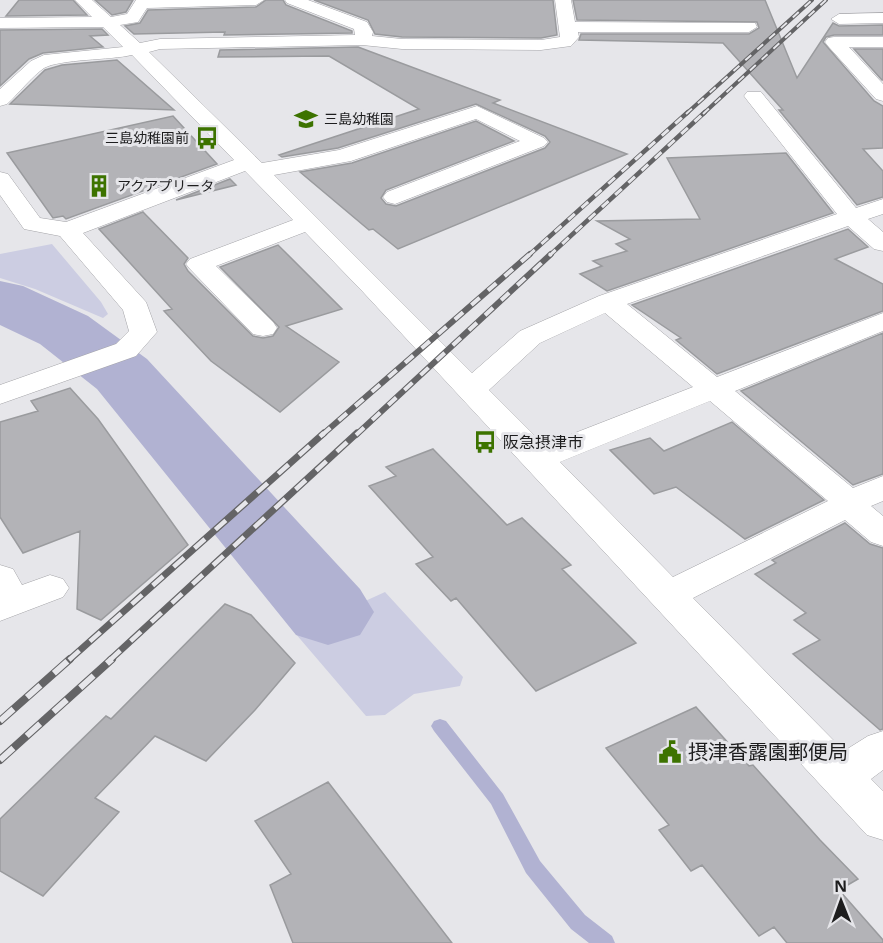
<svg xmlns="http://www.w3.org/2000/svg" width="883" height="943" font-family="'Noto Sans','Noto Sans JP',sans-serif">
	<rect width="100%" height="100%" fill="#e6e6ea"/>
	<path fill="#cccde2" d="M52,244L101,302L108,314L103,318L35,289L0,278V254Z
		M385,592L463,677L460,686L414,694L385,715L366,716L295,633Z"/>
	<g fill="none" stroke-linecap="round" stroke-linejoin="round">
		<path fill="#b1b2d2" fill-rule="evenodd" d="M440,719L446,721L503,794L540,861L585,915L612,936L615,943H589L571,929L526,873L491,804L434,731L431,726L434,721Z"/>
		<path fill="#b1b2d2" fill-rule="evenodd" d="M0,281L23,286L88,316L147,359L360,589L374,612L360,635L328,645L296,635L97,389L40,344L0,325Z"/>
	</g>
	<path fill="#b3b3b7" stroke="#9a9b9e" stroke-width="1.5" d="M19,0H73L87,15L6,16Z
		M95,0H133L126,12L112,15Z
		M266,0H283L286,5L352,31V33L224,35L225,32L134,34L125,26L140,23L148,10L256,7Z
		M314,0H553L557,35L541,38L402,37L375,34L368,20Z
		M573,0H765L797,78L833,23L839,26L883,25V35H834L826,37L823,42L874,101L883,106V148L863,149L883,171V197L857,205L779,110H783L723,43L579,40L581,34H749L759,28L757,22L577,20Z
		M102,29L108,35L90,36L103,47L43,53L29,59L0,86V30Z
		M358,47L500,100L493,103L627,154L398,249L373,229L369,230L300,172L352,163L476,121L514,141L386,190L381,198L386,204L396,206L545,148L550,142L545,136L476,104L338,148L282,157L279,155L419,109L329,56L218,57L220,50Z
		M854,49H883V80H882Z
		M117,60L174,110L10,104L45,70L62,65Z
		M173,116L217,164L66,219L63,216L53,218L7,153Z
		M786,153L833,213L607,291L580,274L602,266L593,261L627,251L616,244L630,239L597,221L700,219L667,158Z
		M230,179L236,185L176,200Z
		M143,212L188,258L184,264L188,271L253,336L263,338L273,336L279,327L220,267L278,245L342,309L286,326L339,362L280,412L211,361L164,311L172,309L99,229Z
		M848,229L868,247L835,259L883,284V311L717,374L676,340L681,338L632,305Z
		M883,333V474L853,485L741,391Z
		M70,388L98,419L188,545L101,620L77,609L80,531L23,553L0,517V422L38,411L31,401Z
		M732,422L824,500L745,539L676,487L654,494L610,450L650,438L664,451Z
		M433,449L507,525L522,518L571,565L562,569L636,643L536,691L456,598L451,601L416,564L433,557L369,486L396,476L386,467Z
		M845,523L870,544L883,548V729L880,730L793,654L820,640L794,620L806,613L755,574L776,563L772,560Z
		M225,604L251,615L295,663L255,710L206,761L155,736L95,798L119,812L43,896L0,871V819L106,716L111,719Z
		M696,707L749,766L753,765L820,840L858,879L839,890L883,940V943H787L774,927L759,936L702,865L691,871L659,830L669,825L606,748Z
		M328,782L452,943H293L270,885L291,874L255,821Z"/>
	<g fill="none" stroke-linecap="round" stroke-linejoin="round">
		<g stroke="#a3a3a7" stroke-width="1">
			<path id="minor" d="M75,0H92L111,17L127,14L136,0H264L256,5L147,8L138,22L120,25L140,43L160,39L355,35L354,29L287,3L285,0H308L367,22L373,32L372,36L402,39L541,40L560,37L555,0H571L575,22L755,23L757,27L749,32H578L579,37L571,46L541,50L402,49L362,45L160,49L149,52L262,163L339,150L477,106L544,138L548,142L544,146L395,204L387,202L383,197L387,192L520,141L476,119L351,161L274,175L472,373L520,331L599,296L837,214L747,100L744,96L747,92H761L856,208L883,199V214L868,219L883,232V251L874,249L848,226L627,304L717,377L883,313V331L735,391L853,488L883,476V501L871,506L883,516V546L871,542L845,520L693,598L844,751L868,736L883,731V770L871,779L883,791V840L867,835L363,292L305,232L216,266L273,322L277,328L273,334L263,336L253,334L190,269L186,264L190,259L293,220L245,171L83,233L146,302L157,332L136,356L0,404V385L116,344L129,331L123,310L60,236L24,229L0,195V172L8,174L40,218L66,222L234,160L132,55C111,60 60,59 44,68C31,77 19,93 7,104L0,106V89L31,61L44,55L123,47L103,27L0,28V18L92,17ZM605,313L693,387L544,445L489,390L540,343ZM710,401L828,501L673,577L560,462Z
				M883,13V23L839,24L831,19L839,14Z
				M834,37H883V47H849L883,84V101L876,99L828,46L825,42L828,38Z
				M0,565L13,569L22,585L50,575L63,579L69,588L63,597L0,621Z"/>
		</g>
		<use href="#minor" fill="#fff" fill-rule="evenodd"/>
		<g stroke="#646466" stroke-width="4">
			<path id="rail-far4" d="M686,114L812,0
				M703,114L826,0"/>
		</g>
		<g stroke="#646466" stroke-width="4.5">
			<path id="rail-far3" d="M528,256L688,112
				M549,256L705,112"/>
		</g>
		<g stroke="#646466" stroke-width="6">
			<path id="rail-far2" d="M322,435L530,254
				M356,435L551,254"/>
		</g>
		<g stroke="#646466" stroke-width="7">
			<path id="rail-far1" d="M69,660L324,433
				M110,660L357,433"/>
		</g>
		<g stroke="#646466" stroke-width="8">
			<path id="rail" d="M0,721L70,659
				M0,760L112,659"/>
		</g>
		<use href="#rail-far4" stroke="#e6e6ea" stroke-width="2" stroke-dasharray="8" stroke-linecap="butt"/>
		<use href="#rail-far3" stroke="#e6e6ea" stroke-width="3" stroke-dasharray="9" stroke-linecap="butt"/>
		<use href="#rail-far2" stroke="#e6e6ea" stroke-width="4" stroke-dasharray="11" stroke-linecap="butt"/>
		<use href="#rail-far1" stroke="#e6e6ea" stroke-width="4.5" stroke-dasharray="14" stroke-linecap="butt"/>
		<use href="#rail" stroke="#e6e6ea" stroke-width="6" stroke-dasharray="18" stroke-linecap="butt"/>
	</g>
	<defs>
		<g id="school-bare" transform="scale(1.8)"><path d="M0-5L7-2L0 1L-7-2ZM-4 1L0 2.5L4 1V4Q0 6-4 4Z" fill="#3d7300" stroke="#e6e6ea" stroke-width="2.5" paint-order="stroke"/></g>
		<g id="bus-bare" transform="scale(1.8)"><path d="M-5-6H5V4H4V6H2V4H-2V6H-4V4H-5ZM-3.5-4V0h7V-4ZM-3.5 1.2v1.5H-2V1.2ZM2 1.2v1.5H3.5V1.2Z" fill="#3d7300" stroke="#e6e6ea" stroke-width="2.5" paint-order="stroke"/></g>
		<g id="building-bare" transform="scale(1.8)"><path d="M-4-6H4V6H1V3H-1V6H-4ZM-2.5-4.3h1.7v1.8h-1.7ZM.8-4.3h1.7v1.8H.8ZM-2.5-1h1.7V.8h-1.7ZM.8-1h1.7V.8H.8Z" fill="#3d7300" stroke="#e6e6ea" stroke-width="2.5" paint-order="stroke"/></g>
		<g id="civic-bare" transform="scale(1.8)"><path d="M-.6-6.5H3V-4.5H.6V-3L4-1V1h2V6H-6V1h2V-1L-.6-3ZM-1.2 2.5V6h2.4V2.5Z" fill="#3d7300" stroke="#e6e6ea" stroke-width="2.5" paint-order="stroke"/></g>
	</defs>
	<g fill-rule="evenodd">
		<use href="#school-bare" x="306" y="119"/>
		<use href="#bus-bare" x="207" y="138"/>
		<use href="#building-bare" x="99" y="186"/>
		<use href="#bus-bare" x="485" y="442"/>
		<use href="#civic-bare" x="670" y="752"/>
	</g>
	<g text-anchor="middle" stroke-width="6" stroke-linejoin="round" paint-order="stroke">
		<g font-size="14" fill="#1d1d1e" stroke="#e6e6ea" text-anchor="start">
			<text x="324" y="124">三島幼稚園</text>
			<text x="189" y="143" text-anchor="end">三島幼稚園前</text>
			<text x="117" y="191">アクアプリータ</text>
		</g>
		<g font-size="16" fill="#1d1d1e" stroke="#e6e6ea" text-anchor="start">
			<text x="503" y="448">阪急摂津市</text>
		</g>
		<g font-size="20" fill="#1d1d1e" stroke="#e6e6ea" text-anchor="start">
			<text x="688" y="759">摂津香露園郵便局</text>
		</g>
	</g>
	<g transform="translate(841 901) rotate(359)" stroke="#e6e6ea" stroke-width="4.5" paint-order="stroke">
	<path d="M0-4.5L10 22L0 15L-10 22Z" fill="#1d1d1e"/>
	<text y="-9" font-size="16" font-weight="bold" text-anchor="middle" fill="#1d1d1e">N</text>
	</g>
</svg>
